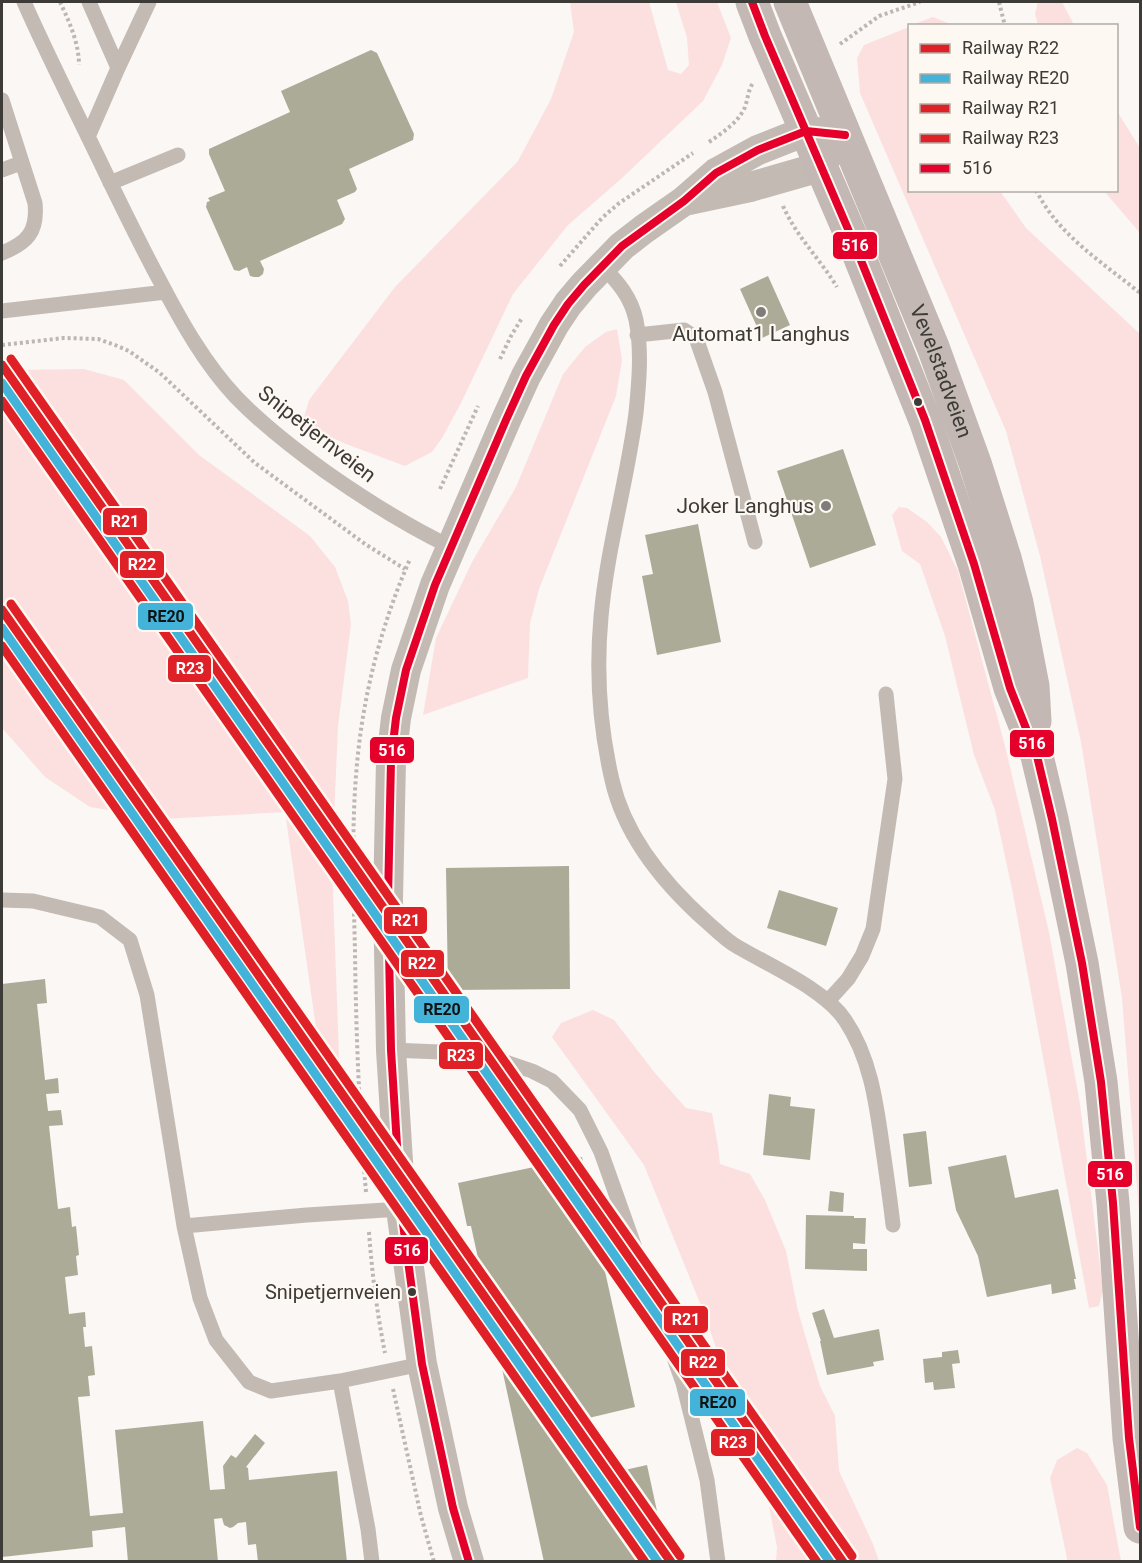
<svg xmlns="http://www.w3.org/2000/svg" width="1142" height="1563" font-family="Roboto,sans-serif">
	<rect width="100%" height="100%" fill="#faf7f4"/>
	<path fill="#fce0e0" d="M570,2H649L668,70L681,74L689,65L687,38L676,2H717L731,38L722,65L703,101L621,179L568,225L513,294L461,403L442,438L432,452L405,466L346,444L302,424L309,400L395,287L518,161L551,99L574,32Z
		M1038,2H1062L1074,25H1038L1035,14Z
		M933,17L953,25H912Z
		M909,27L910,190L1000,191L1026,228L1140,334V1225L1122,998L1081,742L1040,556L1006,431L860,93L857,58L864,45Z
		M1117,111L1140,148V233L1104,191L1116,190Z
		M617,329L622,360L616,396L539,589L530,623L528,678L423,715L436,638L472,562L516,487L563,374L585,347L606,332Z
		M84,369L124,380L199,455L310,536L335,567L348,601L351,624L338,726L332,865L341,1111L335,1113L328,1111L285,812L163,819L90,807L45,777L3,729L2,724V372L10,370Z
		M899,507L907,508L927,522L941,537L958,571L1005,746L1049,932L1080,1104L1103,1290L1099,1306L1089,1308L1013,894L995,810L974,755L945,636L920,564L902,551L892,515Z
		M593,1010L614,1020L655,1073L686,1108L712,1113L718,1146L720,1164L750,1174L765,1200L786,1251L798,1311L820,1386L835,1416L839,1471L873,1544L879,1561H776L777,1547L765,1486L702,1308L644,1165L552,1037L561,1023Z
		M1077,1448L1087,1453L1107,1485L1121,1561H1067V1558L1050,1478L1057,1460Z"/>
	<path fill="#acab98" d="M371,50L377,53L414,134L413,140L349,169L357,189L355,192L337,200L345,219L342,224L260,261L264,269L263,274L259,277H254L250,276L247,267L239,271L234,270L206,207L207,202L210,201L208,198L225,191L209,154V149L290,112L281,91Z
		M768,276L790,325L762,338L740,289Z
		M843,449L876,545L810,568L777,471Z
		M698,524L721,642L657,655L642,576L653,574L645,535Z
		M569,866L570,989L448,990L446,868Z
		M779,890L838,908L826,946L767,928Z
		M45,979L47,1003L37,1004L45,1080L58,1078L59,1093L46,1094L48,1111L61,1110L63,1125L49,1126L58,1209L70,1207L72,1227L76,1226L79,1255L76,1256L78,1275L65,1277L69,1314L85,1312L86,1327H83L85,1347L92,1346L95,1375L88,1376L90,1396L78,1397L90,1516L123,1513L115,1430L203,1421L210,1490L225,1489L223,1466L231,1455L236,1458L255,1434L265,1443L246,1467L248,1468L249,1480L337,1471L347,1562H258L256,1544L248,1545L246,1522L238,1523L233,1527L230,1528L224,1525L222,1518L214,1519L218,1562H128L125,1527L92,1531L93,1547L2,1557V984Z
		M769,1094L791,1097L790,1106L815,1109L810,1160L763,1155Z
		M926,1131L932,1184L909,1187L903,1134Z
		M1006,1155L1015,1198L1058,1189L1076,1279H1074L1076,1289L1052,1294L1051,1284L987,1297L978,1256L956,1210L948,1167Z
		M582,1157L591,1199H589L635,1407L576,1421L589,1478L647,1465L668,1562H544L471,1226H467L458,1183Z
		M830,1191L844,1193L843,1212L828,1211Z
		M806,1215L854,1216V1218H866L865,1244L853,1243V1249H867V1271L805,1269Z
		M824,1309L834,1338L879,1329L884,1360L873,1362L874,1366L827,1375L820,1341H821L812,1313Z
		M958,1350L960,1363L952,1364L955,1388L934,1390L933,1382L925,1383L923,1359L942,1357V1352Z"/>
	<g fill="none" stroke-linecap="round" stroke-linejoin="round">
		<path stroke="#beb6b3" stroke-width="4" stroke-dasharray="3 3" stroke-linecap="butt" d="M60,2C69,21 79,43 79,65
			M999,2L1005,26
			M840,44L879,16L920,2
			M709,142C723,132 738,123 745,107C748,99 748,90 753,83
			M1036,190C1058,235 1102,262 1140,293
			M783,206C796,236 820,259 837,287
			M560,266L602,218L618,204L693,153
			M2,345L64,338L98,339L115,345L129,351L160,373L255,463L365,544L405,569
			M500,359L511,336L522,318
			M440,489L478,406
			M366,1192C359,1112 356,1032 355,951C353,871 350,790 364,711C373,659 389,607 410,559
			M369,1232C372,1273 377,1313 385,1353
			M393,1389L421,1516L434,1562"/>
		<path stroke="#c3bab4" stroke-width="15" d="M24,2C50,61 80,119 108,178C125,213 142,248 161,283C182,323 205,364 236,397C263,425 294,449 326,472C366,500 407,526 451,547
			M89,2L118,68
			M2,100L35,203C38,232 27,243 2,253
			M88,137L118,68L149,2
			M2,170L21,163
			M110,183L178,155
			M602,266C618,282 631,297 636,320C642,350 639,383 636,413C627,482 607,548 601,617C596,671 600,728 612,780C625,838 665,885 708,923C716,930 724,938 733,944C765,964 824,988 845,1020C870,1057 876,1101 882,1144C886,1171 890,1198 893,1225
			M2,311L166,292
			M637,335L684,330L696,338L715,392L755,542
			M2,900L33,901L100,917L130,940L147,995L184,1226L200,1298L216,1340L249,1382L271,1391L340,1381L422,1364
			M828,1001L848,979L862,956L873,929L895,779L886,694
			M391,1050L440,1052L505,1062L532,1071L552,1081L580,1110L601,1152L683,1383L707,1480L718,1562
			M184,1226L307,1215L401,1209
			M340,1381L368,1529L372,1562"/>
		<path stroke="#c3bab4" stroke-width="30" d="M684,201L750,187L806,171L820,164L836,146
			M469,1562L453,1508L422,1364L401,1209L391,1050L388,899L391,761L396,718L406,670L435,585L506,420L526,376L554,325L568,304L584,285L622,246L644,229L684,201L716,173L758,150L806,131L845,135"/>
		<g stroke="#c3b8b3" stroke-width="33">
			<path d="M752,2L765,36L854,243L925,420L974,564L1010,688L1037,756L1052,819L1082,963L1101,1082L1113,1203L1129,1438L1140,1527"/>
			<path id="s1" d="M790,2L933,347L975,463L1005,558L1017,603L1033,686L1035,721"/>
		</g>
		<g stroke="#fdf8f1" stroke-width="12">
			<path id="bus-1" d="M752,2L765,36L854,243L925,420L974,564L1010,688L1037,756L1052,819L1082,963L1101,1082L1113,1203L1129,1438L1140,1527
				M469,1562L453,1508L422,1364L401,1209L391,1050L388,899L391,761L396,718L406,670L435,585L506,420L526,376L554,325L568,304L584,285L622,246L684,201L716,173L758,150L806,131L845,135"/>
		</g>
		<use href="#bus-1" stroke="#e4002b" stroke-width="8"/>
		<g stroke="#fdf8f1" stroke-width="14">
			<path id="rail-1" d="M2,365L843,1562
				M2,610L671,1562"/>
		</g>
		<g stroke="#fdf8f1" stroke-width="14">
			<path id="rail-2" d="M2,383L830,1562
				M2,628L658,1562"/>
		</g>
		<g stroke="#fdf8f1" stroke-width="14">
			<path id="rail-3" d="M11,359L852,1556
				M11,604L680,1556"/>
		</g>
		<g stroke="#fdf8f1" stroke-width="14">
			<path id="rail-4" d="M2,401L817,1562
				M2,646L645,1562"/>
		</g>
		<use href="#rail-1" stroke="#df2027" stroke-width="9"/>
		<use href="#rail-2" stroke="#43b3d9" stroke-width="9"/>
		<use href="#rail-3" stroke="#df2027" stroke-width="9"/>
		<use href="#rail-4" stroke="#df2027" stroke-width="9"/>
	</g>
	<g fill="#7f7d7a" stroke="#fdf8f1" stroke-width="2">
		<circle cx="761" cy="312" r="6"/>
		<circle cx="826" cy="506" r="6"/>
	</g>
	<g fill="#3d3b38" stroke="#fdf8f1" stroke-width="2">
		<circle cx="918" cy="402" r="5"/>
		<circle cx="412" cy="1292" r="5"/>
	</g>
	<g text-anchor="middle" stroke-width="4.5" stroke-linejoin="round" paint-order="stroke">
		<g font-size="20" fill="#3d3b38" stroke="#fdf8f1" text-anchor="end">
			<text x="401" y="1299">Snipetjernveien</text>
		</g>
		<g font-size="21" fill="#3d3b38" stroke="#fdf8f1">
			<text x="761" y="341">Automat1 Langhus</text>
			<text x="814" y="513" text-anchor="end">Joker Langhus</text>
		</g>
		<g font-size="21" fill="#3d3b38" stroke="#fdf8f1">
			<text dy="7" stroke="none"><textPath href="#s1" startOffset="399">Vevelstadveien</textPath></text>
			<text transform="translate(317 434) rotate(38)" y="7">Snipetjernveien</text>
		</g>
	</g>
	<g stroke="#fdf8f1" stroke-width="2">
		<rect x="832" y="231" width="46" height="29" rx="6" fill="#e4002b"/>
		<rect x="102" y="507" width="46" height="29" rx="6" fill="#df2027"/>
		<rect x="119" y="550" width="46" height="29" rx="6" fill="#df2027"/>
		<rect x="137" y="602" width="57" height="29" rx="6" fill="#43b3d9"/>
		<rect x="167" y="654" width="45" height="29" rx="6" fill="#df2027"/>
		<rect x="1009" y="729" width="46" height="29" rx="6" fill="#e4002b"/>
		<rect x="369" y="736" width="46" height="28" rx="6" fill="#e4002b"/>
		<rect x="383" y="906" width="45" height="29" rx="6" fill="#df2027"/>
		<rect x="400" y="949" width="45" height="29" rx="6" fill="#df2027"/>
		<rect x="413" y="995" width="57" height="29" rx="6" fill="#43b3d9"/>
		<rect x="438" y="1041" width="46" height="29" rx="6" fill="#df2027"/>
		<rect x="1087" y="1160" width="46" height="28" rx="6" fill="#e4002b"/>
		<rect x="384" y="1236" width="45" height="29" rx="6" fill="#e4002b"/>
		<rect x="663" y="1305" width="46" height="29" rx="6" fill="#df2027"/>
		<rect x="680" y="1348" width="46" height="29" rx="6" fill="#df2027"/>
		<rect x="689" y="1388" width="57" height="29" rx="6" fill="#43b3d9"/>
		<rect x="710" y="1428" width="46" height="29" rx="6" fill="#df2027"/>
	</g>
	<g font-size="16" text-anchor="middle" font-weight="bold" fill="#fff">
		<text x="855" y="251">516</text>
		<text x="125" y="527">R21</text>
		<text x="142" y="570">R22</text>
		<text x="190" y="674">R23</text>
		<text x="1032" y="749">516</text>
		<text x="392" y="756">516</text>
		<text x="406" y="926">R21</text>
		<text x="422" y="969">R22</text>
		<text x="461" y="1061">R23</text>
		<text x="1110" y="1180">516</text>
		<text x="407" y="1256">516</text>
		<text x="686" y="1325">R21</text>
		<text x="703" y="1368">R22</text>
		<text x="733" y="1448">R23</text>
	</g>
	<g font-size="16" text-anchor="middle" font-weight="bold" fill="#111">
		<text x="166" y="622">RE20</text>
		<text x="442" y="1015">RE20</text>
		<text x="718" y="1408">RE20</text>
	</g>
	<rect width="1142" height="1563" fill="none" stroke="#3d3b38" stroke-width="6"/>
	<rect x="908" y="24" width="210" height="168" fill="#fdf8f1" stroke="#b0aca7" stroke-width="1.5"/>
	<rect x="920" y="44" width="30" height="9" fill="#df2027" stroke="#b0aca7" stroke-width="1.5"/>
	<text x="962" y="54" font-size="18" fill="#3d3b38">Railway R22</text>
	<rect x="920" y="74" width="30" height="9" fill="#43b3d9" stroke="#b0aca7" stroke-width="1.5"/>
	<text x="962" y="84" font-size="18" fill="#3d3b38">Railway RE20</text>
	<rect x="920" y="104" width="30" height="9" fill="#df2027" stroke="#b0aca7" stroke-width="1.5"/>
	<text x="962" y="114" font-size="18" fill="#3d3b38">Railway R21</text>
	<rect x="920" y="134" width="30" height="9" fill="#df2027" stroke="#b0aca7" stroke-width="1.5"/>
	<text x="962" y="144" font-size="18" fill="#3d3b38">Railway R23</text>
	<rect x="920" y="164" width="30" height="9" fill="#e4002b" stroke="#b0aca7" stroke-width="1.5"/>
	<text x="962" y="174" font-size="18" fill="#3d3b38">516</text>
</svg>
